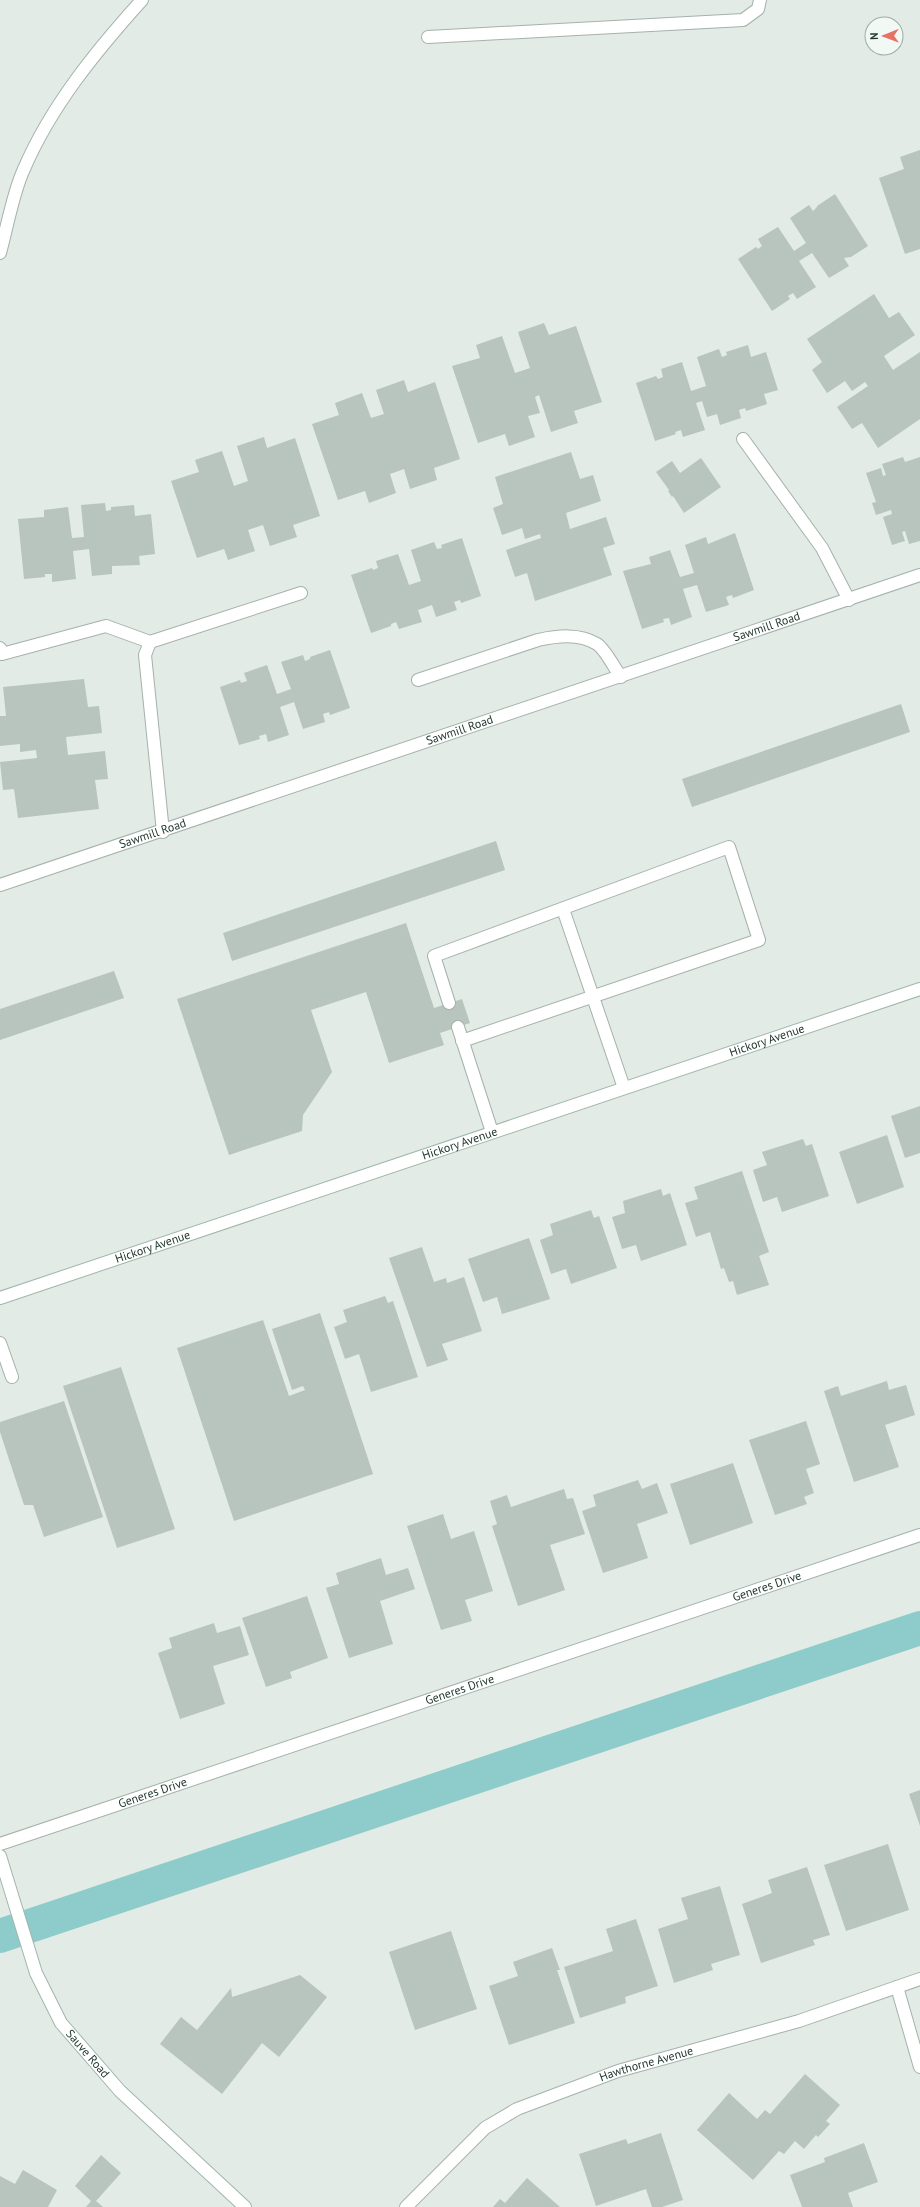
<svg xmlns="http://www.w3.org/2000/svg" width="920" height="2207" font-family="'PT Sans',sans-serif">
	<rect width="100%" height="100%" fill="#e2ebe5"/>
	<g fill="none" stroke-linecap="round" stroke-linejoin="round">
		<path stroke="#8ecbcb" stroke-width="34" d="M0,1936L920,1628"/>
	</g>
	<path fill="#b7c5be" d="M920,150V249L905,254L879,178L904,169L900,157Z
		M835,194L868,246L851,257L844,258L849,266L829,278L812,253L799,261L816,287L797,299L793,293L788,296L790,299L772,311L738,259L756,247L758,249L762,246L758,239L778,227L794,251L806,243L790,218L809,205L813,211L817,207V206Z
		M874,294L889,318L899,312L915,335L884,356L893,370L920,352V419L878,448L862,423L852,429L837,407L868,386L865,382L852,391L845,381L827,393L812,370L822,362L807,339Z
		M544,323L549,335L576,326L602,402L574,411L578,423L551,432L539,395L535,397L540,413L528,416L535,437L509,446L505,434L478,443L452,366L480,358L476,345L502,336L515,373L530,368L518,332Z
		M748,345L751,357L766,352L778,390L764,394L767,404L746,411L745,408L739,410L741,418L720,425L717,414L707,417L702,401L696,403L705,430L683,437L681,430L675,432L676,434L655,441L636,383L656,376L658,379L663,377L661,369L682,362L691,391L706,386L697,357L719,349L722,357L727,355L726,352Z
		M404,380L408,392L435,382L460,459L434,468L437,480L410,489L404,469L390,474L396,493L369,503L365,491L338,500L312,424L339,415L335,403L362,393L371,418L384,414L376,390Z
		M264,437L267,448L295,438L320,516L293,525L297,537L270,546L263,525L248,530L255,551L228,560L224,549L197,558L171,481L199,472L195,460L222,451L234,486L248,481L237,446Z
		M571,452L580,479L593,475L601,501L566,513L570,529L606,517L615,544L603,548L612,575L535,601L527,573L515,577L506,550L541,538L540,534L525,539L522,528L502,535L493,508L503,504L495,477Z
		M903,457L905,462L920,457V541L909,544L905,531L902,532L905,541L892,545L883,517L892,514L891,510L876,515L872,503L876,502L866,473L881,468L883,476L886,475L882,464Z
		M701,458L721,487L684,513L673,496L672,497L668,491L669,490L656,472L672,461L680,473Z
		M105,503L106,511L111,510V507L134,505L135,516L151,514L155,554L139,556L140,565L112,566V574L92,576L89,549L73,551L76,579L52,582V574H45V577L24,579L18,519L44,517V510L68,507L72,538L84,537L81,505Z
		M735,533L754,590L733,598L732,595L726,597L729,605L706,612L697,585L683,589L692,617L671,625L669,618L663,619L664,622L642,629L623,571L651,564L649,557L670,550L680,577L694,573L685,545L706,537L708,544Z
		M462,538L481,596L461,603L460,600L454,602L457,610L436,617L432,605L418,610L422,622L399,629L396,622L391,624V626L371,633L351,575L372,568L373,570L378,568L376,561L398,554L409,585L421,581L411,550L434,542L437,549L442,548L441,545Z
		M330,650L350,708L330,715L329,712L323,714L325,722L303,729L294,702L280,707L289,735L268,742L266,734L259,736L260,739L239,745L220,687L240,680L241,683L247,681L244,673L267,665L277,694L291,689L281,662L303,655L305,661L310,659V657Z
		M84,679L88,707L99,706L102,733L66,737L68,755L105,751L108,779L95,780L99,809L18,818L14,789L3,790L0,762L37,758L36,750L20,752V744L0,746V716H6L3,687Z
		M901,704L910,732L692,807L682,779Z
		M496,841L505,870L232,961L223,933Z
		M406,923L434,1008L462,999L470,1023L440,1033L444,1045L389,1063L366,992L311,1010L332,1072L303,1115L302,1131L229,1155L177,999Z
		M114,971L124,998L0,1040V1009Z
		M920,1106V1153L905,1158L891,1116Z
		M887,1135L904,1187L857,1204L839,1152Z
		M803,1139L806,1146L812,1144L829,1196L782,1212L777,1197L763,1202L753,1170L767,1165L762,1152Z
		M742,1171L769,1252L759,1256L769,1285L737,1295L733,1281L729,1282L724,1268L721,1269L710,1232L696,1237L685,1203L698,1199L694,1187Z
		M661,1189L663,1196L670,1193L687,1245L641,1261L636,1245L622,1249L612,1217L625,1213L623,1201Z
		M591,1210L594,1218L599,1216L617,1268L571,1284L566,1269L551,1274L540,1240L553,1235L550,1224Z
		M529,1238L550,1299L502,1314L497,1297L483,1302L468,1259Z
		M422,1247L434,1282L446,1278L447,1283L464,1277L482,1331L442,1344L448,1360L427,1367L389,1258Z
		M385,1296L388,1303L393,1301L418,1377L371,1392L359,1354L345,1359L334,1327L347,1322L343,1310Z
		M320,1313L373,1474L234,1521L177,1348L263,1320L289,1396L305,1390L303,1386L292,1390L272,1329Z
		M121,1367L175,1529L117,1548L63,1386Z
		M887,1381L889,1390L906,1385L915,1415L885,1425L899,1467L854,1482L824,1391L838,1386L841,1396Z
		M64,1401L103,1517L44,1537L33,1505H24L0,1432V1422Z
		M806,1421L820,1464L806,1469L814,1493L804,1497L807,1504L775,1515L749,1440Z
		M733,1463L753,1523L690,1545L670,1484Z
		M638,1480L642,1489L657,1483L668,1513L637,1524L648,1558L603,1573L582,1511L596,1506L593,1495Z
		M564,1489L567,1499L573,1498L585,1534L550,1545L565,1590L518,1606L492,1526L497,1524L490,1501L507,1495L511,1507Z
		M443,1514L451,1539L474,1531L493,1591L465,1600L472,1621L441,1630L407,1526Z
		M381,1558L386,1575L408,1568L415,1589L380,1601L393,1644L349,1658L326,1588L339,1584L336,1573Z
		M307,1596L328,1658L290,1672L292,1678L266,1687L242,1618Z
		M214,1623L217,1633L240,1626L249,1655L213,1666L225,1704L180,1719L158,1653L172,1648L169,1638Z
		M920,1790V1826L909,1794Z
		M888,1844L909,1910L846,1931L824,1865Z
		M807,1867L830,1935L813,1940L815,1945L761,1963L742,1904L772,1893L768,1880Z
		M720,1886L740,1955L711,1964L713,1970L674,1983L658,1929L688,1919L681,1898Z
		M636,1919L658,1986L625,1997L626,2003L580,2018L564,1967L613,1951L606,1929Z
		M451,1931L477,2009L415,2030L389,1952Z
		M552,1948L560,1970H557L575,2023L509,2045L489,1986L518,1976L513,1962Z
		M300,1975L327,1997L279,2057L262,2043L222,2094L160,2044L181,2017L197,2030L231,1988L232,1997Z
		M805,2074L840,2105L826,2121L830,2124L818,2137L816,2135L804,2149L795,2141L784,2154L779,2151L753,2180L697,2130L729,2093L757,2119L765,2110L770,2114Z
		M661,2133L683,2200L662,2207H652L646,2189L596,2206L579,2154L626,2139L628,2144Z
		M864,2143L878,2182L848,2193L853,2207H802L790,2175L825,2162L824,2158Z
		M101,2155L121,2173L96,2201L103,2207H86L91,2201L75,2186Z
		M23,2170L57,2190L48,2207H0V2176L15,2184Z
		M527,2178L560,2207H493L500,2199L505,2203Z"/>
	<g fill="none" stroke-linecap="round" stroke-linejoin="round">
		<g stroke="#a5b2ab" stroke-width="14">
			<path id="lane" d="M428,37L743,20L758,9L760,0
				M0,253C7,228 13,192 24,169C51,106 96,51 142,0
				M743,439L822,548L849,600
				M0,648L2,654L106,626L150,642
				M418,680L538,640C557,636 579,633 597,644C605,649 615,669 621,677
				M163,832L145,655L150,642L301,593
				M563,909L624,1088
				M449,1003L434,956L729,847L759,940L462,1041
				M458,1027L492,1132
				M0,1343L12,1377"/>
		</g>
		<g stroke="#a5b2ab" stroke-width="14">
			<g id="street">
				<path id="s1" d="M0,885L920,575"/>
				<path id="s2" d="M0,1844L920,1535"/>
				<path d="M897,1987L920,2067"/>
				<path id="s3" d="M406,2207L485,2128L517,2109L618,2071L799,2021L920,1979"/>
			</g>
		</g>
		<g stroke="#a1b6ab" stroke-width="14">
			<g id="secondary">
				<path id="s4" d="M0,1298L920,989"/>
				<path id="s5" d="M0,1856L36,1973L61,2023L120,2091L245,2207"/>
			</g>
		</g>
		<use href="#lane" stroke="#fff" stroke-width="12"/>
		<use href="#street" stroke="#fff" stroke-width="12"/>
		<use href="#secondary" stroke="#fff" stroke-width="12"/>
	</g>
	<g text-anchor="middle" stroke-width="3" stroke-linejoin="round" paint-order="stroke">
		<g font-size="12" fill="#233a31" stroke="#f2f8f4">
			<text dy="4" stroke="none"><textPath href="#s1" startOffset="809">Sawmill Road</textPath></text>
			<text dy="4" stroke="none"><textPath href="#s1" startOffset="485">Sawmill Road</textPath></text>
			<text dy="4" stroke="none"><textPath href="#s1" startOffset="161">Sawmill Road</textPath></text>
			<text dy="4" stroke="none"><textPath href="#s4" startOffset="809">Hickory Avenue</textPath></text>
			<text dy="4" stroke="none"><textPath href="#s4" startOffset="485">Hickory Avenue</textPath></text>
			<text dy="4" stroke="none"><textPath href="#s4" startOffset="161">Hickory Avenue</textPath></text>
			<text dy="4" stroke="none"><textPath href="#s2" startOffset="809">Generes Drive</textPath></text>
			<text dy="4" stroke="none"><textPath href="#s2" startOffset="485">Generes Drive</textPath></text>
			<text dy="4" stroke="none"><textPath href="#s2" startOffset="161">Generes Drive</textPath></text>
			<text dy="4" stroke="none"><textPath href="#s5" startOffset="219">Sauve Road</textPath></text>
			<text dy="4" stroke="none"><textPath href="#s3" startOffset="286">Hawthorne Avenue</textPath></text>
		</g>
	</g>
	<g transform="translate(884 36) rotate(269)"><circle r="19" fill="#f2f8f4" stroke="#9faca6"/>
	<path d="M0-3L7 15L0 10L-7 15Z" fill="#e67164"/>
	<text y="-6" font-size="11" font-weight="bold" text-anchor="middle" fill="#233a31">N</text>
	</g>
</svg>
